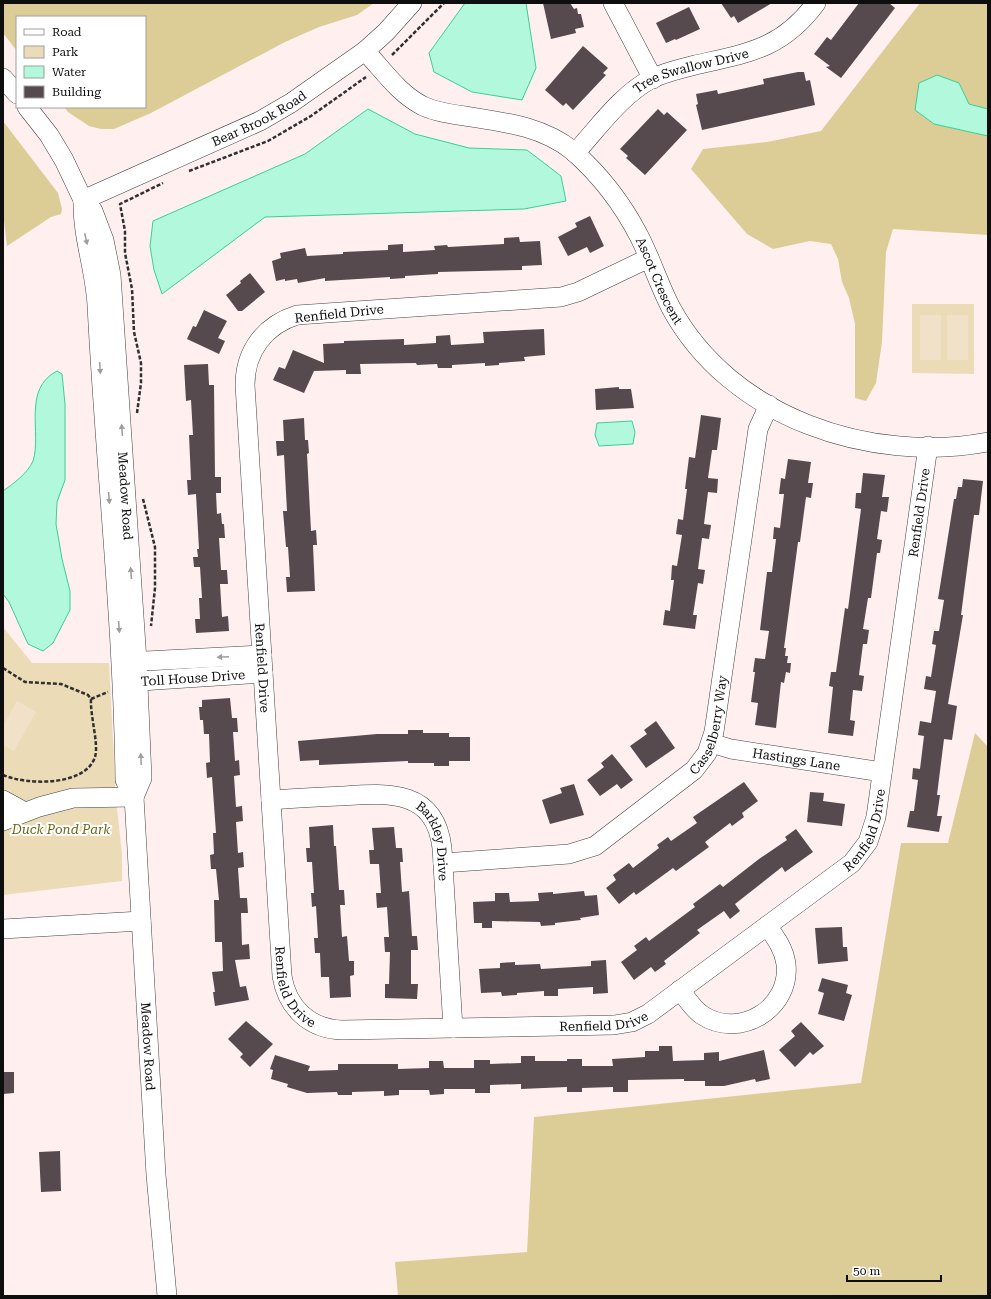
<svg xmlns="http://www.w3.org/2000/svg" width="991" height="1299" font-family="'Roboto Serif',serif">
	<rect width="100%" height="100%" fill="#ffefef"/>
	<path fill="#ebdcb7" d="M912,304H974V374L912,373Z
		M3,627L32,663H109L116,799L122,854V881L3,895Z"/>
	<path fill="#dccd96" d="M3,3H374L357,15L319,27L285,42L151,113L114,129H101L89,126L68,112L64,107H145V17H17V51L3,33Z
		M920,3H988V235L893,229L886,252L882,342L876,383L866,401L855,398V324L849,298L842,282L838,259L831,244L810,241L773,249L747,234L691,169L703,149L767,142L821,131Z
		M3,121L58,193L62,209L61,214L51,217L7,246L3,212Z
		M975,733L988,747V1296H398L395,1262L527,1252L534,1117L861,1083L901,843H948Z"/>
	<path fill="#f2e1c9" d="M920,315H941V360H920Z
		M947,315H968V360H947Z
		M17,701L36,712L14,751L3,745V726Z"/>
	<path fill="#b2f8dd" stroke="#36d199" d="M465,3H526L536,68L522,100L472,92L434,72L429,53Z
		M937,75L959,83L969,104L988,109V136L934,124L915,110L919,83Z
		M368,109L415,134L469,148L527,150L561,176L566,201L524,209L265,217L162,294L154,270L150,246L153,221L305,154Z
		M57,371L62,374L65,404V480L57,502L56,524L62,559L70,591V610L53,643L43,651L28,644L9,602L3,594V491C13,484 28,473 33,461C42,433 22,389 57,371Z
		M632,421L635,432L633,444L599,446L595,435L597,423Z"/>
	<path fill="#574a4f" d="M543,3H570L574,9L577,8L578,14H581L584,27L575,29L576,33L551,39Z
		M721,3H772L738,23L734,16L731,18Z
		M859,3H889L895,8L841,78L826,67L830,66L814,54L827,37L831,40Z
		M689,7L700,29L676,40L675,39L666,43L656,23Z
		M583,46L608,68L603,73L606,75L573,110L566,103L563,106L545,90Z
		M798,72H804L806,81L810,80L815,105L702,130L696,105L698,104L696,94L717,90L718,94L737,90L764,84L763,79Z
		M658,109L664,115L667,112L687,130L645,175L626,158L628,156L620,149Z
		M590,216L604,246L590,253L587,247L568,256L558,237L577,227L575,223Z
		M519,237L520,242L540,241L542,265L522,266V270L438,272V274L405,276V278L390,279V277L325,281V278L298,283L297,279L285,281V279L276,281L272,261L281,258L280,253L305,248L307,256L343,254V252L388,250V245L403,244V252L435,250L434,246L447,245L448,247L504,244V238Z
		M250,273L265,292L242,311H238L226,295L241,283L240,281Z
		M204,310L227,321L218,338L225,341L219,354L187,339L193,326L196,327Z
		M544,329L545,355L524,357L525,361L499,363V365L485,366V363L452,365V368H438L437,364L417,365L416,363L360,364L361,374H346V370L314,371L304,393L273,380L279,367L285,369L293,350L324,363L323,344L344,343V341L404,339V345L436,343V336L450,335L451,345L484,343L483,332Z
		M208,364L209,385H214L215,477H221V493H216L217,514L221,513L222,524H224L225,538H219L221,570H227L228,584H220L222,617L228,616L229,631L196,633L195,619H200L199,598H202L200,567H194L193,557H198L197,549H199L196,494L188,495L187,480H191L189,435H193L191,400L186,401L184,365Z
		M619,387V389H631L634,408L596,410L595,389Z
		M701,415L721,418L717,450H712L708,478L718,479L717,493L708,492L704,524L711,525L709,539L702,538L698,569L705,570L703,584L698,583L693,615H697L695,629L663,625L665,610L670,611L674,580H671L672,565L677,566L682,535L676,534L678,519L683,520L687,489H685L689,457L695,458Z
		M304,418L305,440H308L309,453L307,454L311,531L316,530L317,545H313L315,591L287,592L286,577H290L288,547H286L283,511H287L284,455L277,456L276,441H284L283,420Z
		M788,459L811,462L808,483H813L811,498L806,497L800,542H798L784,648H786L785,656H788L787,663H791L790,673L786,672L784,683L781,682L776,728L755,725L758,703L751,702L755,672H753L755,658L765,659L769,631L760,630L767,572H772L776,539H773L774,527L780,528L784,494H779L781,478L785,479Z
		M863,473L885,475L882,497H889L887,512L881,511L877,539L882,540L880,553H877L871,598H868L863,629L869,630L867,644H863L859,675L864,676L862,691L853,690L850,720L855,721L853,736L828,733L833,687L829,686L831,672H836L845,608L848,609L861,509L855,508L856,493H861Z
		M963,479L983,481L979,515H974L961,615H963L948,704L957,706L952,740L944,739L937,795H940L937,816H942L939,832L907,827L910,811H914L918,780L912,779L913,768L920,769L924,736L918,735L920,721L931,723L936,691L924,689L926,676L931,677L936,645L932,644L934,631H939L944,600L938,599L954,499H956L958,487H962Z
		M230,698L232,718H237L238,732H233L235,761L239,760L240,775L234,776L236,807L242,806L243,821L236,822L238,853L243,852L244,867L238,868L240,898H247L248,913H241L242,945L249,944L250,959L235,960L240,987L246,986L249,1000L215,1006L213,992H215L212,972L223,971L222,942H215L214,900H219L216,869H211L210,855L214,854L213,833H216L212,777L207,778L206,763L210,762L209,734H204L203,720H200L199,707H202V700Z
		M656,721L675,748L646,768L630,746L647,734L644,730Z
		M408,730H423V733H449V737H470V761H449V766H434V763H408V761L319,765V760L300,761L298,741L377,734H408Z
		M612,754L633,780L621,789L617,784L600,796L587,780L604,767L601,763Z
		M744,782L758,801L742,813L744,817L732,826L730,823L705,842L709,847L676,871L673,868L636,895L634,892L619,904L606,888L616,880L613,875L629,863L633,868L659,848L657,845L668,837L671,841L697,823L693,817Z
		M574,784L584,815L550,824L542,800L562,793L560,788Z
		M810,792L824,793L823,801L845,804L842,826L807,822Z
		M333,825L334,846H336L339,890H344L345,905H340L342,937L347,936L349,961H354V975L350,976L351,997L330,998L329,977H321L320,953H315L314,938H318L316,906L312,907L311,893H314L312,862H307L306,848H310L309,827Z
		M394,827L396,848H402L403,862H400L402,892L409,891L412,936H417L418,950H411V984H418L417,999L385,998V984H389L390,952H385L384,937H389L387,907L377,908L376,893H381L379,864H370L369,850H374L372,828Z
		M796,829L813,852L785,872L782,867L735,904L740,911L730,919L724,911L697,930L700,933L664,961L666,964L655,972L651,967L634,980L621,962L637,950L634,946L646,937L649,941L695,907L693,904L720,884L723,887L759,859L787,840L785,837Z
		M584,891L585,896L597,895L599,915L580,918L581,920L555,923V925L541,926L540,922L492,921V928H482V923H474L473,902L495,901V893H509L510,902L539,901L538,893L553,892V894Z
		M842,927L843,947H847L848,961L818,964L815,928Z
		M606,960L608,993L593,994V987L558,989V996H544V991L517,993V995L502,996L501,992L481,993L479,969L500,968V963L515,962V965L540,964L541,969L591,966V961Z
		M822,978L848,985L846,993L852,995L844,1021L818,1014L824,993L818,991Z
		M246,1021L273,1044L250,1067L240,1057L243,1054L228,1039Z
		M801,1022L824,1046L813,1055L810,1052L795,1067L779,1050L795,1036L791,1031Z
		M659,1046H672L673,1061L704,1060V1053L719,1052V1061L764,1050L770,1079L756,1082L755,1079L724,1086H705V1081H684V1079L628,1080V1092H613V1087L582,1088V1092H567V1087L521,1089V1084L490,1085V1093H475V1089H444V1094L430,1095L429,1090H399V1095L384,1096V1091L352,1092V1095H338L337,1092L307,1093L287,1087L288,1084L271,1079L273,1070L270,1069L275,1055L310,1066L308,1071L338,1070V1064H398V1069L429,1068V1061H443L444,1068H474V1060H490V1064L521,1063V1056H535V1061H567V1059H582V1066H613L612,1059L645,1057V1051H659Z
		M3,1072H14V1093L3,1094Z
		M60,1151L61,1191L41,1192L39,1152Z"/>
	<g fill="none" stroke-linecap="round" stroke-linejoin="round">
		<g stroke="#414141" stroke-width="20">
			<g id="minor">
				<path d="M613,3L653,79"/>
				<path id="s1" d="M365,51C383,70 399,94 423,106C436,112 450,114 465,116C503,122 542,126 573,151C599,174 623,205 639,236C651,259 659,285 671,308C731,418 870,464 988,442"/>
				<path d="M3,78L17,94"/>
				<path id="s2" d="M27,107L49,135L64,160L83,200L93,211L104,240L111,275L137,661L142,778L134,797"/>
				<path id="s3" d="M575,153C598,128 621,95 651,79C665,72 680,69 695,65C748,53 782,49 816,3"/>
				<path id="s4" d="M83,200C82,236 95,269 97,305C105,463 123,622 125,780L134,797L156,1175L167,1296"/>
				<path id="s5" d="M83,200L260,121L291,103L365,51L386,32L412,3"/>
				<path id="s6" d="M649,258L578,292L561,297L297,315C265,325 245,351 245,385L282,976C287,1008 310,1029 342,1030L614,1025L632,1022L648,1014L852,863L868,842L876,817L928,446"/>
				<path d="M126,662L262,655"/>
				<path id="s7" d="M125,682L263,673"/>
				<path id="s8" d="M711,743L731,749L882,772"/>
				<path d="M3,800L25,812"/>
				<path id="s9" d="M271,800C295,798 319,797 342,796C388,793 435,789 442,848L453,1028"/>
				<path d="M3,821L39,807L73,798L134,797"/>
				<path id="s10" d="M443,863L569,854L595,846L694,770L707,753L714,732L758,429L769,405"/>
				<path d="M3,929L141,921"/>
				<path d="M680,990C687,999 693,1009 702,1015C740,1040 791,1008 786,964C784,949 776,938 767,926"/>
			</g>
		</g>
		<path stroke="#303030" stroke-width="2.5" stroke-dasharray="4 2" stroke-linecap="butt" d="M392,55L444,3
			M189,171L268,141L311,116L366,77
			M137,413L141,383V363L134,332L132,289L125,253V231L120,204L163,183
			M143,499L155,547V588L151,626
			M3,668L25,682L61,684L88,695L91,699
			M91,699L108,692
			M3,775C26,785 85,787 95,757C99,744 90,716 91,699"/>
		<use href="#minor" stroke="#fff" stroke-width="19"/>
	</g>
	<defs><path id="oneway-solid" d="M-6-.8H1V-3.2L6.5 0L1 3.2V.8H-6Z"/></defs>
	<g fill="#9f9f9f">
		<use href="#oneway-solid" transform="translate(86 239) rotate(77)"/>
		<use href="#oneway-solid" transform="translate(100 368) rotate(87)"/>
		<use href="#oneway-solid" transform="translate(122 430) rotate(-94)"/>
		<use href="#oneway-solid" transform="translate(109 498) rotate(86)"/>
		<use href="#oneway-solid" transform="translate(131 573) rotate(-94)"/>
		<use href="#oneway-solid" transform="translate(119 627) rotate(86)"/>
		<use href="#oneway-solid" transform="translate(223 657) rotate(177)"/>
		<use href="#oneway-solid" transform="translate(141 759) rotate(-92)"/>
	</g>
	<g text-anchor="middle" stroke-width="4" stroke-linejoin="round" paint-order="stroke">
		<g font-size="13" fill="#0e0e0e" stroke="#fff">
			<text dy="5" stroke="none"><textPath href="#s3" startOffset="147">Tree Swallow Drive</textPath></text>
			<text dy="5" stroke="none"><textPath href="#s5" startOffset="194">Bear Brook Road</textPath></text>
			<text dy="5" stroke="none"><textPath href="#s1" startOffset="396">Ascot Crescent</textPath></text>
			<text transform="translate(339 313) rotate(-6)" y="5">Renfield Drive</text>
			<text dy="5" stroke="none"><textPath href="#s2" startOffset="412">Meadow Road</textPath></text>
			<text dy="5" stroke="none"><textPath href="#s6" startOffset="2057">Renfield Drive</textPath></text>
			<text dy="5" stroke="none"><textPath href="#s6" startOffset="738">Renfield Drive</textPath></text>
			<text dy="5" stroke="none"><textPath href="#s7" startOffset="68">Toll House Drive</textPath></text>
			<text dy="5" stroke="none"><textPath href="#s10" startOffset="327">Casselberry Way</textPath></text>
			<text dy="5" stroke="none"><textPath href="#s8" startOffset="87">Hastings Lane</textPath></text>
			<text dy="5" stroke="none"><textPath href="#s6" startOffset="1733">Renfield Drive</textPath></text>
			<text dy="5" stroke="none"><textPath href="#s9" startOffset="191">Barkley Drive</textPath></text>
			<text dy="5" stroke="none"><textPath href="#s6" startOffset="1062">Renfield Drive</textPath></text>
			<text dy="5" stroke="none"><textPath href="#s6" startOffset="1397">Renfield Drive</textPath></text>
			<text dy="5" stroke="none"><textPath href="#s4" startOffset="851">Meadow Road</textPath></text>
		</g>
		<g font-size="13" font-style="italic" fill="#66681c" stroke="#fff">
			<text x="61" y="834">Duck Pond Park</text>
		</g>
	</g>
	<rect width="991" height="1299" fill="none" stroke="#0e0e0e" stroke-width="8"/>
	<rect x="16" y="16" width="130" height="92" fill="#ffffff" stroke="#9f9f9f"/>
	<rect x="24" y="29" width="20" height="6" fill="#ffffff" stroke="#9f9f9f"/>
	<text x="52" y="36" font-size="12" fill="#0e0e0e">Road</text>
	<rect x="24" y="46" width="20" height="12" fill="#ebdcb7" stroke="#9f9f9f"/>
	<text x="52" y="56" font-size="12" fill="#0e0e0e">Park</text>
	<rect x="24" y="66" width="20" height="12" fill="#b2f8dd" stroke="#9f9f9f"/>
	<text x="52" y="76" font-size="12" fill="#0e0e0e">Water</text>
	<rect x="24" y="86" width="20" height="12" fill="#574a4f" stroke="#9f9f9f"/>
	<text x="52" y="96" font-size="12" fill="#0e0e0e">Building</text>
	<path d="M847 1275v6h94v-6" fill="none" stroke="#0e0e0e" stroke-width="2"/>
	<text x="853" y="1275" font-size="12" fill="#0e0e0e" stroke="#ffffff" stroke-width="3" paint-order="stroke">50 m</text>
</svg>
